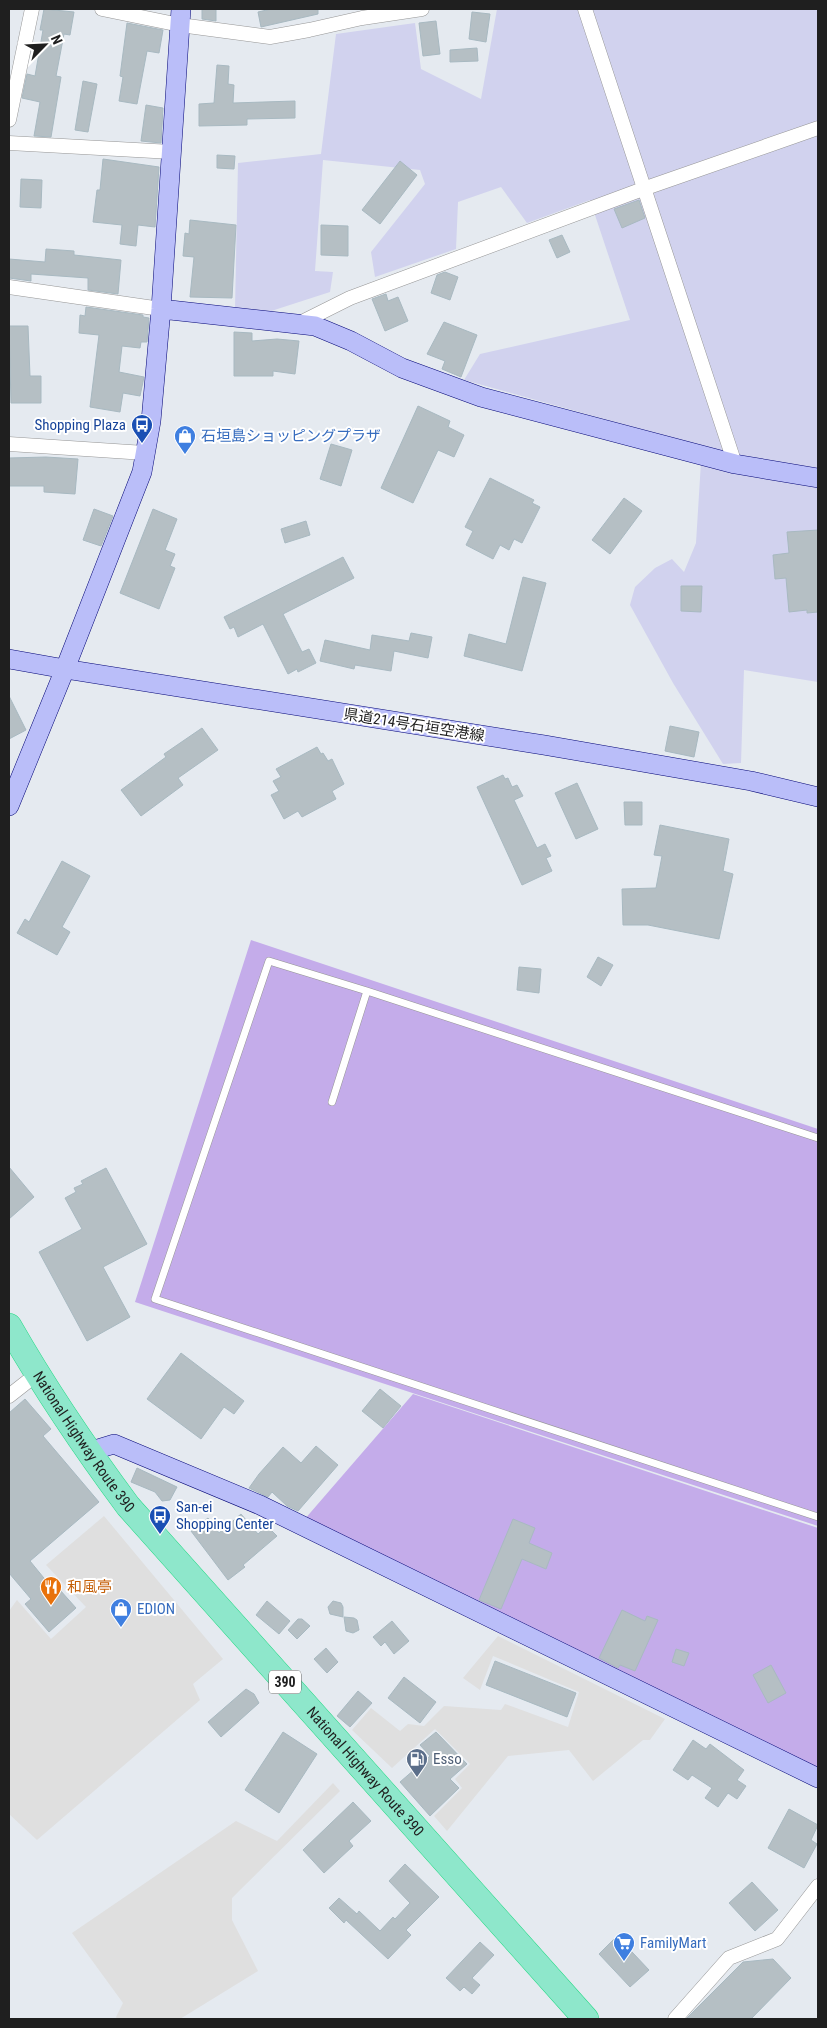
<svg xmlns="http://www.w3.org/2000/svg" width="827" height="2028" font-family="'Roboto Condensed','Noto Sans JP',sans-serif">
	<rect width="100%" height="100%" fill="#e5eaf0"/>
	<path fill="#d1d2ee" d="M497,9H818V682L744,670L741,763L723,764L673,683L630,605L635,587L655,568L672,559L684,572L696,543L702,446L464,380L480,354L630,320L590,200L527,223L501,187L458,202L456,249L375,277L371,252L425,184L420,170L323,160L315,271L333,272L330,292L262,314L235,309L238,163L321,154L336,34L415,23L421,69L481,99Z"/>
	<path fill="#c4acea" d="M251,940L818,1129V1526L135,1302Z
		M413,1394L818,1528V1769L304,1520Z"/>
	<path fill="#dfdfdf" d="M104,1516L223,1659L193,1684L200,1700L37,1840L9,1814V1611L17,1600L51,1639L86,1607L46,1565Z
		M498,1636L665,1719L650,1740H643L593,1781L569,1750L508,1756L447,1831L434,1816L462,1788L455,1779L470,1764L435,1729L392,1768L352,1730L371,1708L400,1731L408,1724L424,1726L444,1706L501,1710L505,1704L568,1727L579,1692L493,1656L480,1690L463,1678Z
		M333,1783L340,1791L232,1898V1920L258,1971L180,2019H117L116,2017L123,2003L72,1933L236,1821L277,1841Z"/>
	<path fill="#b5bfc4" stroke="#a8b9c1" d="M44,9L74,12L70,35L64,34L56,76L61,77L51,137L34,136L40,102L22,98L27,74L35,76L43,30H40Z
		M202,9H216V21L202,19Z
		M271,9H318V14L261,27L258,12Z
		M472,12L490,14L486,42L469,39Z
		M436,21L440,54L423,56L419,23Z
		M127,23L163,30L159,53L147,51L137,104L119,101L123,77L120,76Z
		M477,48L478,61L450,62V50Z
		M217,65L229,66L228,84L234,85L233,103L295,101V118L247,119V125L199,126V104L214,103Z
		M83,81L97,84L88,132L75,130Z
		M146,105L163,108L161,143L141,141Z
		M217,155L235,156L234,169L217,168Z
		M103,159L159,167L155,227L138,225L136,246L120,244L122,225L93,222L97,190H100Z
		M400,161L417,175L380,224L362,210Z
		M21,179L42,180L41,208L20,207Z
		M639,200L645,218L622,228L614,209Z
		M190,220L236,225L232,298L190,297L194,257L183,256L185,233L189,234Z
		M321,225L348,226V256L321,255Z
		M562,235L570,252L557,258L549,240Z
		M46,249L74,251V255L121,260L118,294L88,290V278L31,274V281L9,278V259L45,262Z
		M445,272L458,277L450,300L431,293L437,275Z
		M386,294L388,301L398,297L408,321L385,331L372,299Z
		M86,307L143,315V317L149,318L147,342H141L140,348L122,346L119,372L144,377L140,396L123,393L120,412L90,407L99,335L79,333L80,315L85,316Z
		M444,322L477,335L461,377L442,369L445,361L427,354Z
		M9,326H28L30,376H41V403H11Z
		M234,332L252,333V341L277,339L299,341L295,374L273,371V376H234Z
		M418,406L450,421L448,427L464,435L454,457L438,450L413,503L381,488Z
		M331,444L352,450L341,486L320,479Z
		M46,457L78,459L75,494L44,492V486H9V458Z
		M490,478L534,500L532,503L540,507L522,543L514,539L509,550L500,545L493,559L466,545L473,531L465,527Z
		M624,498L642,511L610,554L592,540Z
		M94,509L113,516L101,546L83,540Z
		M153,509L177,519L165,550L175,554L170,566L175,568L159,609L120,593Z
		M306,521L310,535L285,543L281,529Z
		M818,530V612L807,613V610L789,612L786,578L775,579L773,555L789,553L787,532Z
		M343,557L354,578L283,614L302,652L309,649L316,663L298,672L297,669L288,674L263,624L238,637L234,627L230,629L224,617Z
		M523,577L546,583L522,671L464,656L469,634L506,644Z
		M681,586H702L701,612L681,611Z
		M411,633L432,637L428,658L394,651L391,671L355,665L354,669L320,661L325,640L370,650L372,635L409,641Z
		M9,696L26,730L9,739Z
		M670,726L699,732L694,757L665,751Z
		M202,728L218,750L178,778L183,785L141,816L121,790L166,757L164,754Z
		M317,747L321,754L323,753L328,761L332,759L344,784L332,791L336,799L302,817L298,811L284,819L271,795L279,791L273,781L281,777L276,769Z
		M503,775L505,779L508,778L512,787L517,785L523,796L514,800L537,848L545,844L551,856L546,858L552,871L522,885L477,787Z
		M577,783L598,829L576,839L555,793Z
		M624,802H642V825H625Z
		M660,825L729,839L723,871L733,874L719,939L648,925H623L622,889L656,888L662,856L654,855Z
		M62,861L90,876L62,927L70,932L57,955L17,933L25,919L29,922Z
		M598,957L613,965L601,986L587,977Z
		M519,967L541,969L539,993L517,990Z
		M9,1167L34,1197L9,1219Z
		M106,1168L147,1244L103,1267L130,1317L87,1341L39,1252L82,1229L65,1198L76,1192L74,1188L83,1184L81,1181Z
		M181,1353L244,1401L234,1414L224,1407L201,1439L147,1399Z
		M380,1389L401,1406L383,1428L362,1411Z
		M25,1399L51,1429L43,1436L99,1502L30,1561L48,1583L52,1581L76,1608L49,1632L25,1604L31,1599L9,1573V1413Z
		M316,1446L338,1465L298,1511L287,1506L272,1492L268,1497L249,1488L259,1474L283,1447L301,1463Z
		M137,1468L177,1487L170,1500L162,1501L155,1492L131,1482Z
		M241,1514L258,1534L267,1526L277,1536L243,1565L245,1567L228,1580L191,1531L208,1518L219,1533Z
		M513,1519L535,1528L529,1543L552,1553L546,1569L522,1559L501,1609L479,1600Z
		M267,1601L290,1621L279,1634L256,1615Z
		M333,1601L341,1603L343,1607V1617L330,1614L328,1607Z
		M622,1610L645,1621L647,1616L658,1620L635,1671L620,1665L618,1668L599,1658Z
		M344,1617L354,1618L357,1620L359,1630L353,1633L346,1631Z
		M298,1619H302L310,1626L297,1639L288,1630Z
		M392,1621L409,1641L394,1654L385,1642L381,1646L373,1637Z
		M326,1648L338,1662L327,1673L314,1659Z
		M676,1649L689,1653L684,1666L672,1662Z
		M495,1661L576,1693L567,1717L486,1685Z
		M771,1665L786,1693L768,1703L753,1675Z
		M404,1677L436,1702L420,1723L388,1698Z
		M246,1689L254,1694L259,1703L221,1737L208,1722Z
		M358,1691L372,1703L350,1727L337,1716Z
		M283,1732L317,1754L279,1813L245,1790Z
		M436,1732L467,1764L450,1779L459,1788L430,1816L400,1782L430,1756L420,1745Z
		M693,1740L706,1749L710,1744L744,1770L737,1780L746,1786L737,1799L728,1793L718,1807L705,1798L712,1788L692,1775L688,1780L673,1770Z
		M353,1802L371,1821L349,1841L353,1846L324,1873L303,1850Z
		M789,1809L818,1825L811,1840L817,1844L804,1868L768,1848Z
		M405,1864L439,1897L406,1930L411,1935L388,1959L346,1920L344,1923L329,1908L339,1898L357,1914L359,1911L380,1931L393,1917L395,1919L410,1903L389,1881Z
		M752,1882L778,1910L755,1931L729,1903Z
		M617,1936L649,1970L630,1987L599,1954Z
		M480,1942L494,1955L472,1978L480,1985L472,1994L464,1987L460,1991L446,1978Z
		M773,1959L791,1978L751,2019H686L743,1962Z"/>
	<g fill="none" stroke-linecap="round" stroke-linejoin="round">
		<g stroke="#969696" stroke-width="8">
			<path id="lane" d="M332,1102L367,991
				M818,1138L367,991L269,961L155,1299L818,1517"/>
		</g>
		<g stroke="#969696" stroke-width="15">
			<path id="street" d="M102,9L180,25L270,37L309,30L362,18L422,9
				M585,9L735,464
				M9,120L32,9
				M9,143L172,152
				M9,287L161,309
				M298,324L350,298L643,189L818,128
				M9,444L145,453
				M9,1396L37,1374
				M675,2019L729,1958L777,1939L818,1886"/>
		</g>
		<g stroke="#050777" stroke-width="20">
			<path id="secondary" d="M161,309L315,326L351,341L402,368L481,397L735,464L818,478
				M9,659L65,669L544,745L751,781L818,797
				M9,806L65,669L142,472L151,421L161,309L181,9
				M88,1452L114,1444L260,1505L818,1778"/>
		</g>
		<g stroke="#26da86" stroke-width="26">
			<g id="highway">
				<path id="s1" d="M9,1326C45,1389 85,1448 128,1506L586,2019"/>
			</g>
		</g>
		<use href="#lane" stroke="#fff" stroke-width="7"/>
		<use href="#street" stroke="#fff" stroke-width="14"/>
		<use href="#secondary" stroke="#babef9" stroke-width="19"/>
		<use href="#highway" stroke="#8ee7cb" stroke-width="25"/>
	</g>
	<defs>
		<g id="bus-pin" transform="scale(1.125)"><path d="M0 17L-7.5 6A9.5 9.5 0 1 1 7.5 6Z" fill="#1a4fb4" stroke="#fff"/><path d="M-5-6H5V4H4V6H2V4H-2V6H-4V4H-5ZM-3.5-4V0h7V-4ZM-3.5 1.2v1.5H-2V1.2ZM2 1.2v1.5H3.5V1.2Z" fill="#fff"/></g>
		<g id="shop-pin" transform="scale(1.125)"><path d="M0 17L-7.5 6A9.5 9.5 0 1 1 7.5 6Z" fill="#3f7fe0" stroke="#fff"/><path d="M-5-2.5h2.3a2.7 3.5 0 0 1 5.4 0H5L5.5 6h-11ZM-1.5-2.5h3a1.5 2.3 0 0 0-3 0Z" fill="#fff"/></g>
		<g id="restaurant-pin" transform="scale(1.125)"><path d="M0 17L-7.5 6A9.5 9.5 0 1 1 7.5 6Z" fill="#e8710a" stroke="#fff"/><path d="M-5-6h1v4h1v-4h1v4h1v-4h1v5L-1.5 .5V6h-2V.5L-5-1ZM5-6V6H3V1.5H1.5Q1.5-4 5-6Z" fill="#fff"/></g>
		<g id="fuel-pin" transform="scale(1.125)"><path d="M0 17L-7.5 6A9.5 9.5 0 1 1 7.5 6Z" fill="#5c6f8a" stroke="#fff"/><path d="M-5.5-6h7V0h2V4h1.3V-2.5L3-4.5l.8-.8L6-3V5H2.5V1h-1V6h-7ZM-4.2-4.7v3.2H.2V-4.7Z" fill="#fff"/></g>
		<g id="supermarket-pin" transform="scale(1.125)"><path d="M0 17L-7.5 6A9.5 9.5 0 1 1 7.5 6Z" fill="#3f7fe0" stroke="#fff"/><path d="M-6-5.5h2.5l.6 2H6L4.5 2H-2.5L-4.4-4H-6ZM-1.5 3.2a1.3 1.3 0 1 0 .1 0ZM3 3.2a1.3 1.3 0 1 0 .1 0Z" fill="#fff"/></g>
	</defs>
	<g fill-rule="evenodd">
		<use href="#bus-pin" x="142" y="425"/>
		<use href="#shop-pin" x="185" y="436"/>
		<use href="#bus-pin" x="160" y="1516"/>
		<use href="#restaurant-pin" x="51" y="1587"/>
		<use href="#shop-pin" x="121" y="1609"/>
		<use href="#fuel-pin" x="417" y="1759"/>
		<use href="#supermarket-pin" x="624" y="1943"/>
	</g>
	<g text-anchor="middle" stroke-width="4" stroke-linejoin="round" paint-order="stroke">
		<rect fill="#fff" stroke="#626262" stroke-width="1" x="269" y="1670.5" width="32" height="23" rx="4"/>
		<g font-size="14" font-weight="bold" fill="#1f1f1f">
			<text x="285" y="1687">390</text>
		</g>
		<g font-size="15" fill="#164399" stroke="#fff" text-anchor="end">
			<text x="126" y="430">Shopping Plaza</text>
			<text x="176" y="1512" text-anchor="start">San-ei<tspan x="176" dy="17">Shopping Center</tspan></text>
		</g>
		<g font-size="15" fill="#366cbe" stroke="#fff" text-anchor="start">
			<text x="201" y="441">石垣島ショッピングプラザ</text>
			<text x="137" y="1614">EDION</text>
			<text x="640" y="1948">FamilyMart</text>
		</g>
		<g font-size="15" fill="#1f1f1f" stroke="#fff">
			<text transform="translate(414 725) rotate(9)" y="5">県道214号石垣空港線</text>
			<text dy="5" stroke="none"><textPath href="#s1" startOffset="138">National Highway Route 390</textPath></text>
			<text dy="5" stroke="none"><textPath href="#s1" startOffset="572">National Highway Route 390</textPath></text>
		</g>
		<g font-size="15" fill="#c56008" stroke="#fff" text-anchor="start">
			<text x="67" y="1592">和風亭</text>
		</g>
		<g font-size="15" fill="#4e5e75" stroke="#fff" text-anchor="start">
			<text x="433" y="1764">Esso</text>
		</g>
	</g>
	<rect width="827" height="2028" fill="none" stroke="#1f1f1f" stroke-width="20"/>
	<g transform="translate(45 45) rotate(66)" stroke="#ffffff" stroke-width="4" paint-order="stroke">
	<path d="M0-4L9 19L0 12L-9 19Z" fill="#1f1f1f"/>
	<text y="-8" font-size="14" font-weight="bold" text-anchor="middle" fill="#1f1f1f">N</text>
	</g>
</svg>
